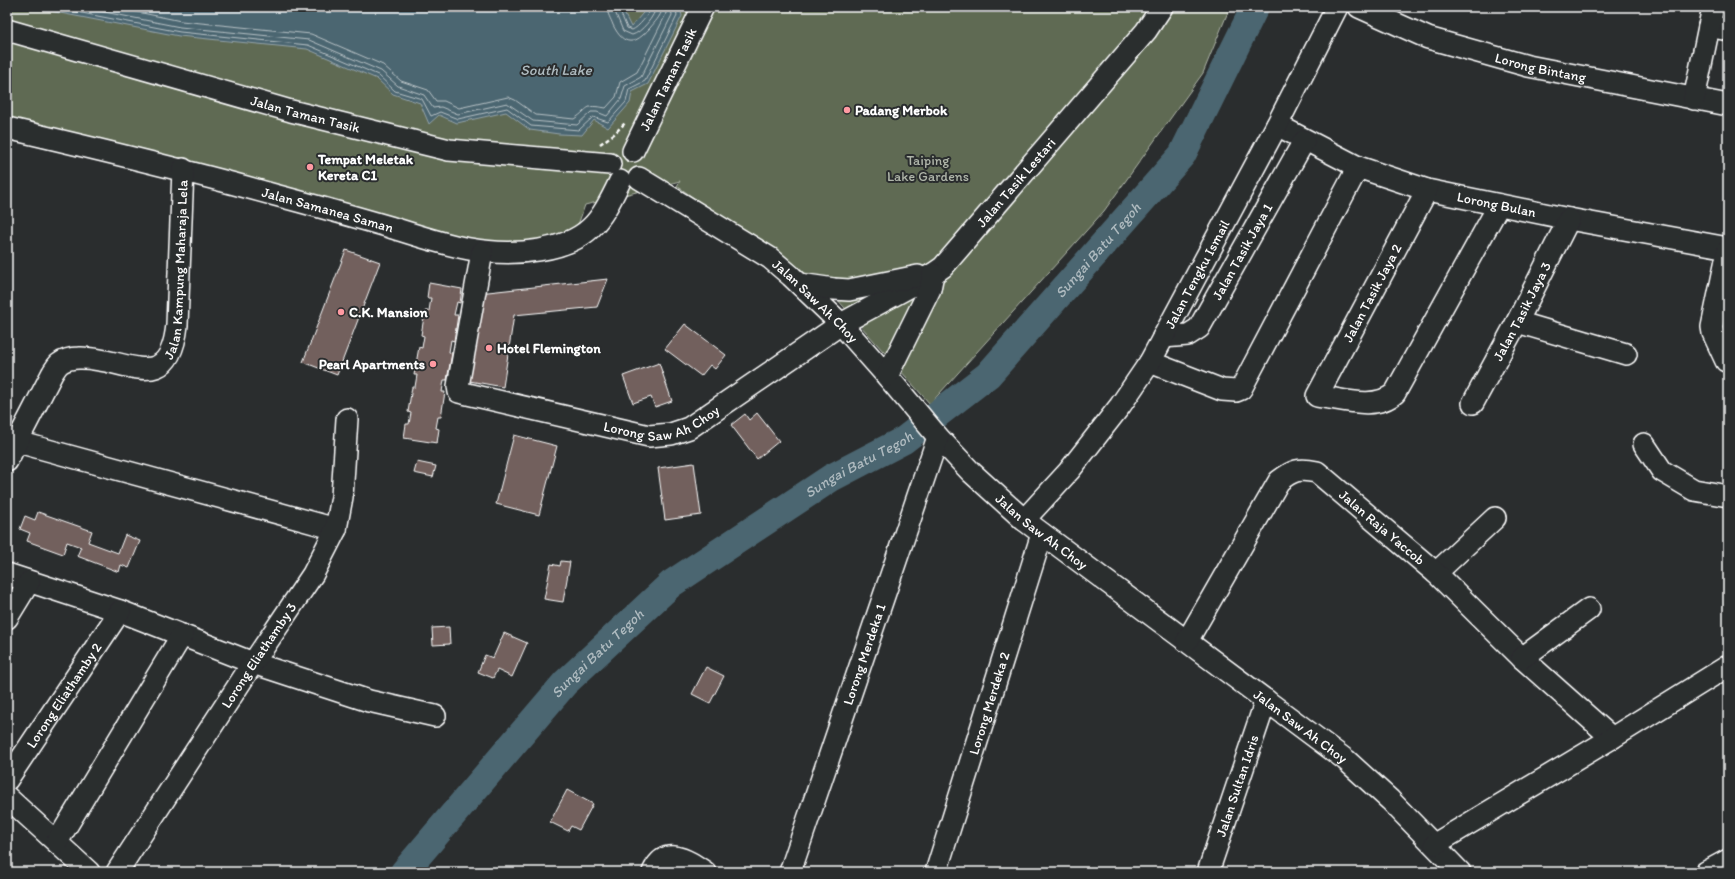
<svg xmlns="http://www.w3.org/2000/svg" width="1735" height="879" font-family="Itim,sans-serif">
	<rect width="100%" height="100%" fill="#2a2d2e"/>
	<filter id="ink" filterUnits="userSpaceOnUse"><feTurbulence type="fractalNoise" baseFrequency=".025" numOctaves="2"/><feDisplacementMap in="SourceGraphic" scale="8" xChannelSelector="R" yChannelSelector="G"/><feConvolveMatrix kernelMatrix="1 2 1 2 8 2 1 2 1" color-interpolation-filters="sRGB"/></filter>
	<g filter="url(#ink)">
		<path fill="#5f6b53" stroke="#afb5a9" d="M7,7H1230L1203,73L1104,211L930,404L836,298L677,186L680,181L585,205L579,222L568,234L489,249L7,124Z"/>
		<path fill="#4c6671" stroke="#94a3aa" d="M29,7H621L631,27L648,7H680L682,16L648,84L632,92L630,103L608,128L594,120L582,135L559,134L530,130L506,112L457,123L439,115L429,124L420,103L393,94L377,79L307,49L179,36Z"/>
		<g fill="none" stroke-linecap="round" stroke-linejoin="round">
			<path stroke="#b7c2c6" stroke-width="1" d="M51,7L180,32L308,45L378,75L395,91L422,99L431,116L440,112L458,119L507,108L531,126L579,130L593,117L608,122L626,102L629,89L645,81L677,16L676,7
				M79,7L180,27L309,40L381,71L398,86L424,95L433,108L441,107L458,114L507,103L533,121L577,125L591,112H597L607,116L621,99L625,86L641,77L672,15L671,7
				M113,7L181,21L311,34L383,65L401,81L428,90L436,101H444L459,108L508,97L515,100L536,115L574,119C591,108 583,104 606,108L616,97L620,82L637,72L666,14L665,10H662C660,17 655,22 650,28C635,45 624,47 613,25C611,19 607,14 607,7
				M613,7L623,31L632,35C641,33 655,16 656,7
				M618,7L627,28L632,30C638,28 650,14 651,7"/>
			<path stroke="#4c6671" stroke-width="28" id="s1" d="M404,872L565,683L671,584L831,478L904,440L988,375L1182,155L1255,7"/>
		</g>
		<path fill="#72605d" stroke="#fff" d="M346,250L380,262L337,375L303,362Z
			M608,279L597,307L514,315L503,387L464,380L479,293Z
			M429,283L462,289L460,303L457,302L454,315H458L454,341L451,340L449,352L452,353L447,380H444L442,392H445L441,417H438L436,428L439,429L437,443L404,438L406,424H409L411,413L408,412L412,387H415L417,375H414L419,347L422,348L424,336L421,335L425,311H429L431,298H427Z
			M685,324L726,355L715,369L710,365L701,376L665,349Z
			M659,363L672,401L655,407L651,397L633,403L623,376Z
			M757,413L779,441L757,459L731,425L745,414L749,420Z
			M514,435L557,446L539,515L496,504Z
			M417,462L436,466L433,477L414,473Z
			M694,463L701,515L665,520L658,468Z
			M38,512L92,531L88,542L118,553L125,535L140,541L129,568L121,565L119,572L77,556L81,547L67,542L63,554L27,541L30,533L20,529L25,516L35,520Z
			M561,561L570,562L563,602L544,599L551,564L560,566Z
			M449,627L450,644L433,645L432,628Z
			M504,633L527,643L512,677L497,670L493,678L478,672L485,655L493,658Z
			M706,667L724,676L710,703L692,694Z
			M567,790L593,804L579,830L571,826L568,831L550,822Z"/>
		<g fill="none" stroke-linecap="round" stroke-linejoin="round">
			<g stroke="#fff" stroke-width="24">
				<g id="minor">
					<path id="s2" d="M1359,7L1428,38L1528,66L1728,105"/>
					<path d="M1709,26L1728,30"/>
					<path id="s3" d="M7,30L291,111L449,150L610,164"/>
					<path d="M1694,99L1713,7"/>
					<path id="s4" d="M1277,125L1358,167L1427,190L1569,219L1728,248"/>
					<path id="s5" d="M7,128C97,149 186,170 275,195C313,205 352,216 390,227C441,243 485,259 539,250C588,242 600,223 620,181"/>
					<path id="s6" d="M633,151L703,7"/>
					<path id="s7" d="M639,178L770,258L791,276L841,324L887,376L938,437L971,472L1024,520L1346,760L1390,800L1460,872"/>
					<path d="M1427,190L1317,396C1342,399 1375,411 1395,393L1499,205"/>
					<path id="s8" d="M482,252L458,386L459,392L649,436L671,434L689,428L841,324L933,274L943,267L1146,31L1162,7"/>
					<path d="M800,284L834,289L849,290L918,276"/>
					<path d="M1517,322L1626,354"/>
					<path id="s9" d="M1163,337L1188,335L1199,328L1304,141"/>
					<path d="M1726,361L1713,333L1712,327L1728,250"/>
					<path d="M1150,362L1222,390L1236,391L1241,389L1358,167"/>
					<path d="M887,376L930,289L933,274"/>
					<path id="s10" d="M1473,403L1517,322L1569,219"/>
					<path d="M7,439L336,529"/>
					<path d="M1644,444L1662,471L1694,490L1728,496"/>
					<path id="s11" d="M7,461L52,374C54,371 56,367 59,364C64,360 72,358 79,358C124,356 169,399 177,325L183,169"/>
					<path id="s12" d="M1024,520L1069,471L1120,406L1150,362L1277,125L1337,7"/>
					<path d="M1436,573L1495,518"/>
					<path d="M7,574L120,611L253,663L369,701L435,716"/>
					<path d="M7,618L29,582"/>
					<path id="s13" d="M1187,641L1279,481C1293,470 1299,468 1317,472L1436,573L1522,658L1612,738"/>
					<path d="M1522,658L1589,609"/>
					<path id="s14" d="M7,780L120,611"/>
					<path d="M7,797L89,872"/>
					<path d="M57,842L182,635"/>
					<path d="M1435,844L1612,738L1728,666"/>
					<path id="s15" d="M117,872L253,663L313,574L336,529L342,497L347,419"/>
					<path d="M653,872C666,845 687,860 705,872"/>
					<path id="s16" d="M790,872L938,437"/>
					<path id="s17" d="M936,872L1042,534"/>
					<path id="s18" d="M1208,872L1266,700"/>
					<path d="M1706,872L1728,860"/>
				</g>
			</g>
			<path stroke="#fff" stroke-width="2.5" stroke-dasharray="4 3" stroke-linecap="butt" d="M600,144L614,134L626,122"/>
			<use href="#minor" stroke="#2a2d2e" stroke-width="21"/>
		</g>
	</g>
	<g fill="#ff9aa2" stroke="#2a2d2e" stroke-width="1.5">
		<circle cx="847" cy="110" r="4"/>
		<circle cx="310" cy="167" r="4"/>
		<circle cx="341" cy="312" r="4"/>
		<circle cx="489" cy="348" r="4"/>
		<circle cx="433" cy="364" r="4"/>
	</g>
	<g text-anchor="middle" stroke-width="4" stroke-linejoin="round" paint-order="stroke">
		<g font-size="14" fill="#fff" stroke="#2a2d2e">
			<text dy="5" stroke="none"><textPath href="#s2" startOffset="192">Lorong Bintang</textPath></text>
			<text dy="5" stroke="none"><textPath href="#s6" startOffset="80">Jalan Taman Tasik</textPath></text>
			<text dy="5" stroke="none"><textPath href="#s3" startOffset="310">Jalan Taman Tasik</textPath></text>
			<text dy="5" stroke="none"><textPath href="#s8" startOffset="791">Jalan Tasik Lestari</textPath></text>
			<text dy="5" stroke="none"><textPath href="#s4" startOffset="235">Lorong Bulan</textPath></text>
			<text dy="5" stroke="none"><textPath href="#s5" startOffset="331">Jalan Samanea Saman</textPath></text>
			<text dy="5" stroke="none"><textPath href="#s9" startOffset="126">Jalan Tasik Jaya 1</textPath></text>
			<text dy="5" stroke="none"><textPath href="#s11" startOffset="314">Jalan Kampung Maharaja Lela</textPath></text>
			<text dy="5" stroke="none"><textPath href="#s12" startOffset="302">Jalan Tengku Ismail</textPath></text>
			<text transform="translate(1372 293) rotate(-62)" y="5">Jalan Tasik Jaya 2</text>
			<text dy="5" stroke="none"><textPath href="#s7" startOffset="216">Jalan Saw Ah Choy</textPath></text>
			<text dy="5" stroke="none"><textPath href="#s10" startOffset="104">Jalan Tasik Jaya 3</textPath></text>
			<text dy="5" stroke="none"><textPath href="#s8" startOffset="352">Lorong Saw Ah Choy</textPath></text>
			<text dy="5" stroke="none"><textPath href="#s13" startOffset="311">Jalan Raja Yaccob</textPath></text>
			<text dy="5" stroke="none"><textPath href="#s7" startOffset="540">Jalan Saw Ah Choy</textPath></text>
			<text dy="5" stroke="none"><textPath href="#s15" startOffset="259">Lorong Eliathamby 3</textPath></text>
			<text dy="5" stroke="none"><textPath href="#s16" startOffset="230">Lorong Merdeka 1</textPath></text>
			<text dy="5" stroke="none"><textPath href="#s14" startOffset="102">Lorong Eliathamby 2</textPath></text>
			<text dy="5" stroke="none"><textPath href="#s17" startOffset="177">Lorong Merdeka 2</textPath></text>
			<text dy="5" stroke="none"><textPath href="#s7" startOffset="864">Jalan Saw Ah Choy</textPath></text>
			<text dy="5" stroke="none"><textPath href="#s18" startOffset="91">Jalan Sultan Idris</textPath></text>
		</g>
		<g font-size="14" font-weight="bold" fill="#fff" stroke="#2a2d2e" text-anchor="start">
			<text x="855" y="115">Padang Merbok</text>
			<text x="318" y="164">Tempat Meletak<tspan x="318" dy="16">Kereta C1</tspan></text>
			<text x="349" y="317">C.K. Mansion</text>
			<text x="497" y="353">Hotel Flemington</text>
			<text x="425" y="369" text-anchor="end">Pearl Apartments</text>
		</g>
		<g font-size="14" fill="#afb5a9" stroke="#2a2d2e">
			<text x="928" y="165">Taiping<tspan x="928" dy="16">Lake Gardens</tspan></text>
		</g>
		<g font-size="15" font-style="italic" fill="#aebabf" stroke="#2a2d2e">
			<text x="556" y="75">South Lake</text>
			<text dy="5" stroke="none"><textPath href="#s1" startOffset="940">Sungai Batu Tegoh</textPath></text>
			<text dy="5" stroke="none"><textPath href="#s1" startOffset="616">Sungai Batu Tegoh</textPath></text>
			<text dy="5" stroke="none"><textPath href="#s1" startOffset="292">Sungai Batu Tegoh</textPath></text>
		</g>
	</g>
	<rect width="1735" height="879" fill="none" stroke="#2a2d2e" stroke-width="24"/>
	<rect x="12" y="12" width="1711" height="855" fill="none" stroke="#fff" stroke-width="1.5" filter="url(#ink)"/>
</svg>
